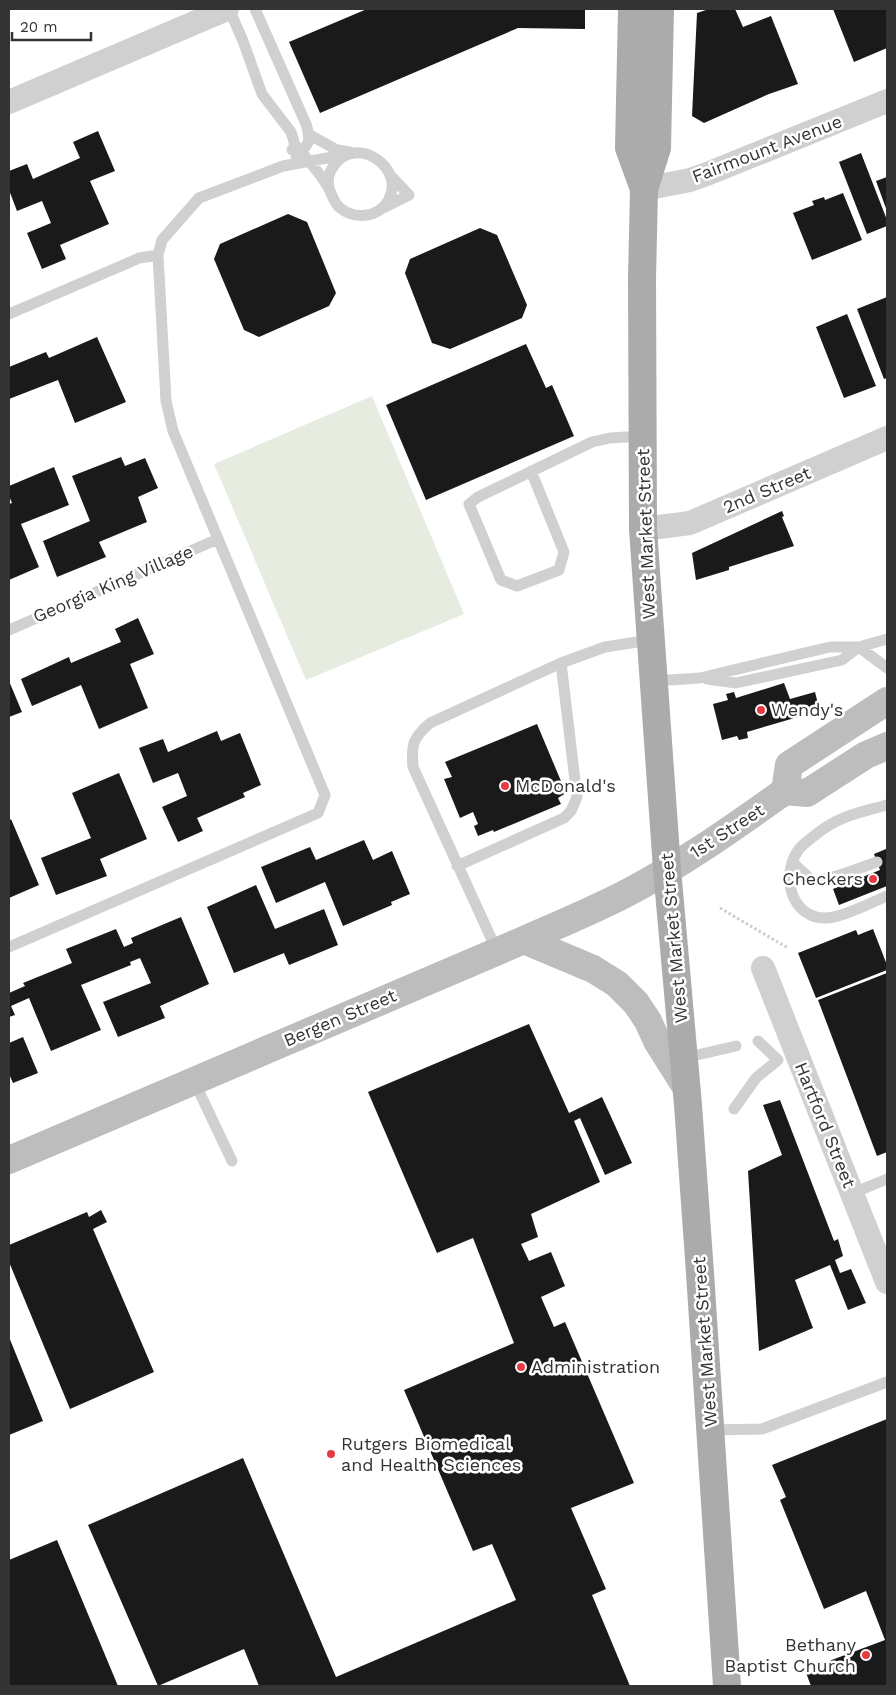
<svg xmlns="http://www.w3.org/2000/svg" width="896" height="1695" font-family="'Work Sans',sans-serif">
	<rect width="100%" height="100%" fill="#fff"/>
	<path fill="#e6ecdf" d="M372,396L464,614L306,680L214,464Z"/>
	<path fill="#1a1a1a" d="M367,9H585V29L518,28L320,113L289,42Z
		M709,9H735L743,27L771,16L798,84L769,94L704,123L692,116L697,13Z
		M833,9H887V48L854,62Z
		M98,131L115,171L90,181L109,224L60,245L66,259L42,269L27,233L51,223L42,201L17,211L9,190V171L27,164L33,179L80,158L73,142Z
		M861,153L887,220V226L867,234L839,162Z
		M887,177V211L876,181Z
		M843,193L862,240L812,260L793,213L814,205L812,201L824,197L825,200Z
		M288,214L307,222L336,293L329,306L259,337L244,330L214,259L220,244Z
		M480,228L497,235L527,305L522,318L450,349L432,343L405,273L410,259Z
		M887,297V378L884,379L857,309Z
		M847,314L876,386L844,398L816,327Z
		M97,337L126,402L75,423L58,380L9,399V367L46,352L49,358Z
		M526,344L546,388L552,385L574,436L426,500L386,405Z
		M121,457L125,466L145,458L158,488L138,497L147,522L99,542L106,557L57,577L43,541L90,521L72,476Z
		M54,467L69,505L21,524L39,567L9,580V504L12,503L9,496V486Z
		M782,511L784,516L782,517L794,546L729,567V570L696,580L692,553Z
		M138,618L154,654L130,664L148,708L99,729L81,685L32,706L21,679L69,657L71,663L121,642L115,629Z
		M9,681L22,712L9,717Z
		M784,683L790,699L815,692L818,704L798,715V717L747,732L748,738L739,740L737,736L722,740L713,704L728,700L726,694L734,692L736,698Z
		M537,724L566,793L558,798L561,804L494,832L493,830L478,836L474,826L478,824L473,812L460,818L444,779L452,777L445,762Z
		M217,731L221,741L240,733L261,785L243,793L245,797L197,818L203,831L178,842L162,807L187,796L178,773L153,783L139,748L163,739L168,752Z
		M119,773L147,839L100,859L107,876L56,895L41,858L91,838L72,793Z
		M11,819L39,885L9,898V821Z
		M364,840L373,860L392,851L410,894L391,902L392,905L343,926L325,882L276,903L261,867L310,847L316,860Z
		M886,849L887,886L839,905L833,889L880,870L874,854Z
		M256,885L275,929L324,909L338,945L289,965L284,953L234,973L207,907Z
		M181,917L209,984L160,1006L165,1018L118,1037L103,1002L151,983L140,958L130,962L131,965L81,985L101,1030L51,1051L29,998L11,1006L15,1015L9,1017V993L25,986L23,983L72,963L66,949L116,929L124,947L133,943L131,938Z
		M873,929L887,965V970L816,998L798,953L856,930L858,935Z
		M887,973V1152L877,1156L818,1000Z
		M529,1024L569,1113L602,1097L632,1163L605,1175L580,1118L574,1121L600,1182L531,1214L538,1237L521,1244L529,1261L551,1252L565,1286L541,1297L554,1327L565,1322L634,1483L571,1508L606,1589L592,1595L630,1686H259L244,1649L158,1686L88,1525L243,1458L336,1677L516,1600L492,1544L473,1551L404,1390L514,1343L473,1238L437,1253L368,1092Z
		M23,1037L38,1073L13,1083L9,1074V1043Z
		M780,1100L834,1241L838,1239L843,1256L835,1260L840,1273L851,1269L866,1303L848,1310L830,1265L795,1280L813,1328L759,1351L748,1171L782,1155L763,1105Z
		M101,1210L107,1222L93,1229L154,1372L70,1409L9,1262V1245L87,1212L89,1217Z
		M9,1337L43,1421L9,1435Z
		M887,1419V1686H811L805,1670L885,1640L866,1591L824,1609L780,1500L786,1497L772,1465Z
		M57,1540L118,1686H9V1560Z"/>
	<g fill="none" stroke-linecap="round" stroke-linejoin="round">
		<path stroke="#cdcdcd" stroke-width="3" stroke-dasharray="2.5 2.5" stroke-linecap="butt" d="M720,908L788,948"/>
		<path stroke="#d0d0d0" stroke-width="11" d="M229,9L243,41L262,94L291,132L295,145L292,150
			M255,9L306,124C311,140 310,145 296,156
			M310,135L337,150L350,152
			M295,145C307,158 319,172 328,187C332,194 333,201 339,207C353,220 378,218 388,201C407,168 357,135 335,164C329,172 327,178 329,188
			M385,207L409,195L391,176
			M9,314L128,263L139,258L158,255
			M531,471L564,552L559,570L517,586L501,580L469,504L478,497L592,442L610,438L642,436
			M9,630L218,539
			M707,679L736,683L842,660L859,647L887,639
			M654,681L700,678L830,647H859L887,668
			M887,805C858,813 838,816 814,836C808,841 801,845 797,852C779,881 795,925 834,917C852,913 870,903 887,896
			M793,863L813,881C835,879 856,869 877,862
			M457,866L564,818L571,811L577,797L561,663
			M9,947L318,813L325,795L173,431L166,401L158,255L162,240L199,198L283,166L344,155
			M497,951L413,767C411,744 413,738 430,723L561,663L605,647L650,640
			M684,1058L736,1046
			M194,1081L232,1161
			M734,1109L756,1078L778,1060L758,1041
			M853,1193L887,1179
			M711,1430L762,1429L887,1382"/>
		<path stroke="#d0d0d0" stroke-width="24" d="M9,102L227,9
			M644,189L690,180L707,174L887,101
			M643,529L690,523L887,438
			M763,968L887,1282"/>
		<path stroke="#bdbdbd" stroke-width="28" d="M785,791L789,765L887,701
			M524,940L593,969L617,984L636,1003L648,1021L657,1041L686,1087
			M9,1160L524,940C558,925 592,911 625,894C681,865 734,827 785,791L807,793L866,755L887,746"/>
		<path stroke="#ababab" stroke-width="28" d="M632,9L629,148L644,189
			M660,9L657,148L644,189L642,278L643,529L667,869L688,1105L700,1273L727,1686"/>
	</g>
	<g fill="#e63946" stroke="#fff" stroke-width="2">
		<circle cx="761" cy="710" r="5"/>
		<circle cx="505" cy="786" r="5"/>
		<circle cx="873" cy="879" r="5"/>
		<circle cx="521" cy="1367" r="5"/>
		<circle cx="331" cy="1454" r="5"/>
		<circle cx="866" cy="1655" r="5"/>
	</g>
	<g text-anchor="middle" stroke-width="5" stroke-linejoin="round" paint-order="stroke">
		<g font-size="18" fill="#333" stroke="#fff">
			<text transform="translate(767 149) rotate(-21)" y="6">Fairmount Avenue</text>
			<text transform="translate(767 490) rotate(-23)" y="6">2nd Street</text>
			<text transform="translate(646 534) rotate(-92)" y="6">West Market Street</text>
			<text transform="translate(113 584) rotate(-23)" y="6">Georgia King Village</text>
			<text transform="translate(727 831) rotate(-33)" y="6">1st Street</text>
			<text transform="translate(674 938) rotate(-95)" y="6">West Market Street</text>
			<text transform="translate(340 1018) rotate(-23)" y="6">Bergen Street</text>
			<text transform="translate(825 1125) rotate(68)" y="6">Hartford Street</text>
			<text transform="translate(705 1342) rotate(-94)" y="6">West Market Street</text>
		</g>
		<g font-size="18" fill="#333" stroke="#fff" text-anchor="start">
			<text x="771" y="716">Wendy's</text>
			<text x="515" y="792">McDonald's</text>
			<text x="863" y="885" text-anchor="end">Checkers</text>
			<text x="531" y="1373">Administration</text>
			<text x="341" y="1450">Rutgers Biomedical<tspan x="341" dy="21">and Health Sciences</tspan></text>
			<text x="856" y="1651" text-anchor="end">Bethany<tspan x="856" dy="21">Baptist Church</tspan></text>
		</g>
	</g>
	<rect width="896" height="1695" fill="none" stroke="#333333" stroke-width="20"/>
	<path d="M12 32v8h79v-8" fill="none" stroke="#333333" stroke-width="2.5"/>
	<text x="20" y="32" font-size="15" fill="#333333" stroke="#ffffff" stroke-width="4" paint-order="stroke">20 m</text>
</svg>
